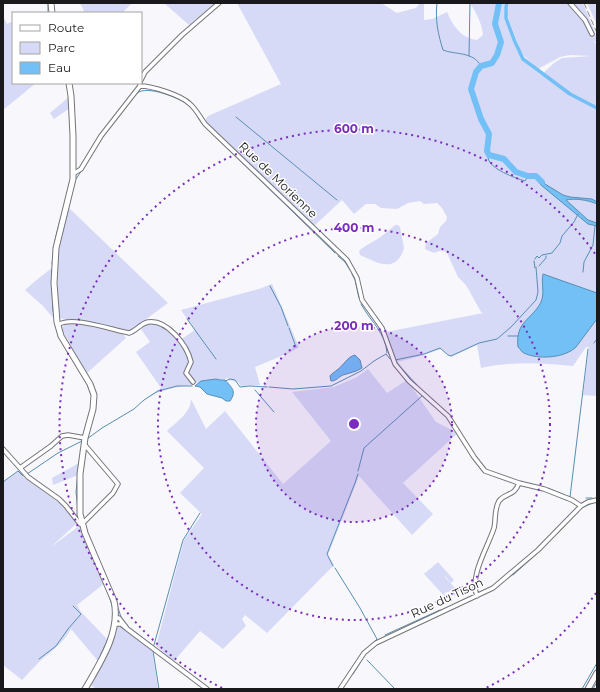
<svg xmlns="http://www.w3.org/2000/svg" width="600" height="692" font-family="Montserrat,sans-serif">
	<rect width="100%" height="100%" fill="#f7f7fc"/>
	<path fill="#d7daf6" d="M80,3H132L122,13H85Z
		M164,3H215L189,25Z
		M237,3H381L397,13L416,8L420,3H424V20L432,19L447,12C453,26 461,38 477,40L483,35C482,23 476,13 470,3H498L495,24L501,42L498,54C504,38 498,39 496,26C495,18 499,10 500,3H505L504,10L505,17L517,51L528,65L541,75L554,63L562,58L591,56L570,55L560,57L538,69L525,57L521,52L507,15V11L509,3H568L588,25L571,3H583L597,37V44L595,41H594L597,46V396L583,395L589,347H586L573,366C542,363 512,361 481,368L477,345L451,357L441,349L424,355L398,362L411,378L427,393L410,378L395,360L386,332L483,313L481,312L466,285L458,277L447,253L442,250L434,253L425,249L426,243L438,234L440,227L446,221L447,217L442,208L437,203L424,204L420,201L408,203L397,209L381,208L375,204H366L354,214L342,200L314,226L206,122V119L208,116L281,84Z
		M587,3H595L597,9V25Z
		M3,16L7,24L13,21V83H36L3,110Z
		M69,97L70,108L54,119L50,113Z
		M69,208L168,303L130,331L80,321L66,320L58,317L57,260L59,246Z
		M395,225H398L400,227L404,248C396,275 376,262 360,255L359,251C365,245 372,243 379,238C385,234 390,229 395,225Z
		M52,268L55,320L43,306L25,290L40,277Z
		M272,284L299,347L291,352L255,367L260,385L241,386L238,382L229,380L228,378C217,382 205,378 194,384V382L192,383L193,385C175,387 160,390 144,399L161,388L136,352L150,342L141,329L152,322L163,325L180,340L195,330L181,310L259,289Z
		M66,324H80L118,333L123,334L126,338L87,373L61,328Z
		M368,369L387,393L407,380L436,422L458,433L403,483L433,514L412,535L359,476L328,555L334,565L267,633L245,615L242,619L246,626L223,649L200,631L174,661L156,646L184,540L202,514L180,493L204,468L167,431C176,422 191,413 191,399L206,429L225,411L283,484L331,441L292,392L334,387L357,377Z
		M79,463L78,475L53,485L52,478Z
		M19,471L22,476L62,505L77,523L51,547L79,526L80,527L105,583L77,605L81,612L107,639L98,661L71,629C63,643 52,651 40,661C34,667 28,674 22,680L3,665V482Z
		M438,562L454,580L451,583L445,576V577L454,587L460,589L455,596L451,591L444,593L447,599L424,574Z
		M118,626L124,628L152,649L158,689H96L91,685L104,661Z"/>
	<path fill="#73c0f6" stroke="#588eb4" d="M537,175L545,184L563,195L570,197L592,199L597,202V204C588,200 575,198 566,200L588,220L597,223V226L588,224L541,185L536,179Z
		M543,274L597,293V319L576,347C565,358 538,360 524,353C521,352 521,349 518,347C515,321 532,320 541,302C545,293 541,283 543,274Z
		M355,355L360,360L362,368C356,372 349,373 343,375C338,377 337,381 331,381L330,376C332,373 335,372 337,370C344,365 347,357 355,355Z
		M216,379L220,380H225C232,388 237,391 230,401H226L222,398L207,394L200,387L195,386L201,381Z"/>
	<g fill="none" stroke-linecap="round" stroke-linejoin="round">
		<path stroke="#588eb4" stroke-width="1" d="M48,3V13
			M437,3C435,20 438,34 443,50C455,55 473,51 481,66
			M469,56L470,3
			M137,93C147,85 177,97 187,104
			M236,117L337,200
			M489,155L488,158C490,169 515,178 525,181L528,176
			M247,167L335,253
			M76,179L82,170
			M55,240L60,220
			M338,256L345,262L350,270
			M535,259L537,256L539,258L542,255L552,253L560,243L562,236L574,222L578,214
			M534,261L535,268
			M52,264L54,249
			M539,266L546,258V256
			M52,270V279
			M583,272L584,262L593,245L595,226
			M352,274L355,280L359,298
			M270,286L281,307L288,326
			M52,288L53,311
			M361,304C370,321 386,333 387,353
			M187,319L216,359
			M289,328L296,347
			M508,336H518
			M594,343L597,339
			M395,360L424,354L440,348L448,355L451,356L479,343L497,339L511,327L536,300L538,292L536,267
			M396,361L399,366
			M401,368L417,385
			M225,381L230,379L235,380L240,387L250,386L267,387
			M269,387L293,389L331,386L361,371L374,361L386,354L390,359
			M420,388L425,393
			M255,390L274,412
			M87,439L102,428L134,409L144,400L158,391L177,386H192
			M358,471L364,448L422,396
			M27,474L58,453L82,441
			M3,482L18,471L23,476
			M548,488L565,495
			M568,496L570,497L588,349
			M559,497L566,500
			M586,498H592
			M596,498H597
			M583,507L593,503
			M78,509L76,492L79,464
			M571,513L575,510
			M566,519L569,515
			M558,533L578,511
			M98,557L105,574
			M333,566L327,554L355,483L358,474
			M335,568L360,608L377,639L371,645
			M513,575L543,548
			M503,582L506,579
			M108,593L112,605
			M470,601L476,598
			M117,605L121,617
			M126,625L157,649
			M115,633L117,626
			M385,635L440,610
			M106,643L109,636
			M154,645L183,540L200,513
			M153,651L159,689
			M39,659L56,646L68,629L81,614L73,606
			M367,660L395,689
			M95,668L105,645
			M353,674L360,663
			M582,689L597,663
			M593,689L597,682"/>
		<path stroke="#73c0f6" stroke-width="3.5" d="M507,3L506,7V18L515,42L523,59L570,94L597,108"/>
		<path stroke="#73c0f6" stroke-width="6" d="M499,3L495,24L501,42L497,55L492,63L481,66L476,72L471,89L481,119L489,134L487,151L489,155L504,159L516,172L528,176H536L542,182"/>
		<g stroke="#747579" stroke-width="5.5">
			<path id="street" d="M570,3L585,20L592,34
				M141,80L145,72L182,35L219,3
				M140,86C152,86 181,95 190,104C196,109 200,117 205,124L347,260L357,278L362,300L382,328L395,364L409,381L448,416L474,457L485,471L519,483L544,489L572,500L581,506
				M73,174L81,169L101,136L140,86V83
				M58,325C71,315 112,330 129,333C136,331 140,324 148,322C167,319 187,345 191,362L186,373L193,382
				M3,449L28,477L59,499L66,506L80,524H82L113,493L118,484L84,444
				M20,468L51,446L62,436L68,435L85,438
				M477,596C469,576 488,547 494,528C496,520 494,509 499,501C506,492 514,497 519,483
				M116,618H119L126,627
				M116,624H121L126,628L207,689
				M340,689L364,653L376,643L493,588L538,550L581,506L588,502L597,500"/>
		</g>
		<g stroke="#747579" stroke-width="7">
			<path id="secondary" d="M51,3L52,13
				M69,83L71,96L73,136V179L56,248L54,283L57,322L61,336L90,384L94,395L93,409L85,438L80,474V514L85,533L114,601C121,632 100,663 85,689
				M588,689L597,673"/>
		</g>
		<use href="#street" stroke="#fff" stroke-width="3.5"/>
		<use href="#secondary" stroke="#fff" stroke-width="5"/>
		<path stroke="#8b8b8f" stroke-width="1" stroke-dasharray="6 3" stroke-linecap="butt" d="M584,3L597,33"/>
	</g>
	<circle cx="354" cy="424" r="98" fill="#7b2cbf" fill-opacity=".12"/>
	<g fill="none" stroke="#7b2cbf" stroke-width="2" stroke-dasharray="2 4">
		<circle cx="354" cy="424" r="98"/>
		<circle cx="354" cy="424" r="196"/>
		<path d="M596 593A295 295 0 0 1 486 688M222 688A295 295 0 1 1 596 255"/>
	</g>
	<g text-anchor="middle" stroke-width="3" stroke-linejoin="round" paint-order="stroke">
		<g font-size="12" fill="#19191b" stroke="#fff">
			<text transform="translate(278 180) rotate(44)" y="4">Rue de Morienne</text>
			<text transform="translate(447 598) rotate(-25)" y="4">Rue du Tison</text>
		</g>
	</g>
	<circle cx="354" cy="424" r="6" fill="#7b2cbf" stroke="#fff" stroke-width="2"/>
	<g font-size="12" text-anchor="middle" font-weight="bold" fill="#7b2cbf" stroke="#fff" stroke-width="3" stroke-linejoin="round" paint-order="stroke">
		<text x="354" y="133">600 m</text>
		<text x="354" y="232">400 m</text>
		<text x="354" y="330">200 m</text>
	</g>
	<rect width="600" height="692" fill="none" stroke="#19191b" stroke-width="8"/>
	<rect x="12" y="12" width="130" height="72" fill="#ffffff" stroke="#a3a3a4"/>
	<rect x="20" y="25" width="20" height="6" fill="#ffffff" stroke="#a3a3a4"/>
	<text x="48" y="32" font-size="12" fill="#19191b">Route</text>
	<rect x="20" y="42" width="20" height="12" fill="#d7daf6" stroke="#a3a3a4"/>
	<text x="48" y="52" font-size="12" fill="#19191b">Parc</text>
	<rect x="20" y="62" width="20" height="12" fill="#73c0f6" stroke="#a3a3a4"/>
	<text x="48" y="72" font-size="12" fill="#19191b">Eau</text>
</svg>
